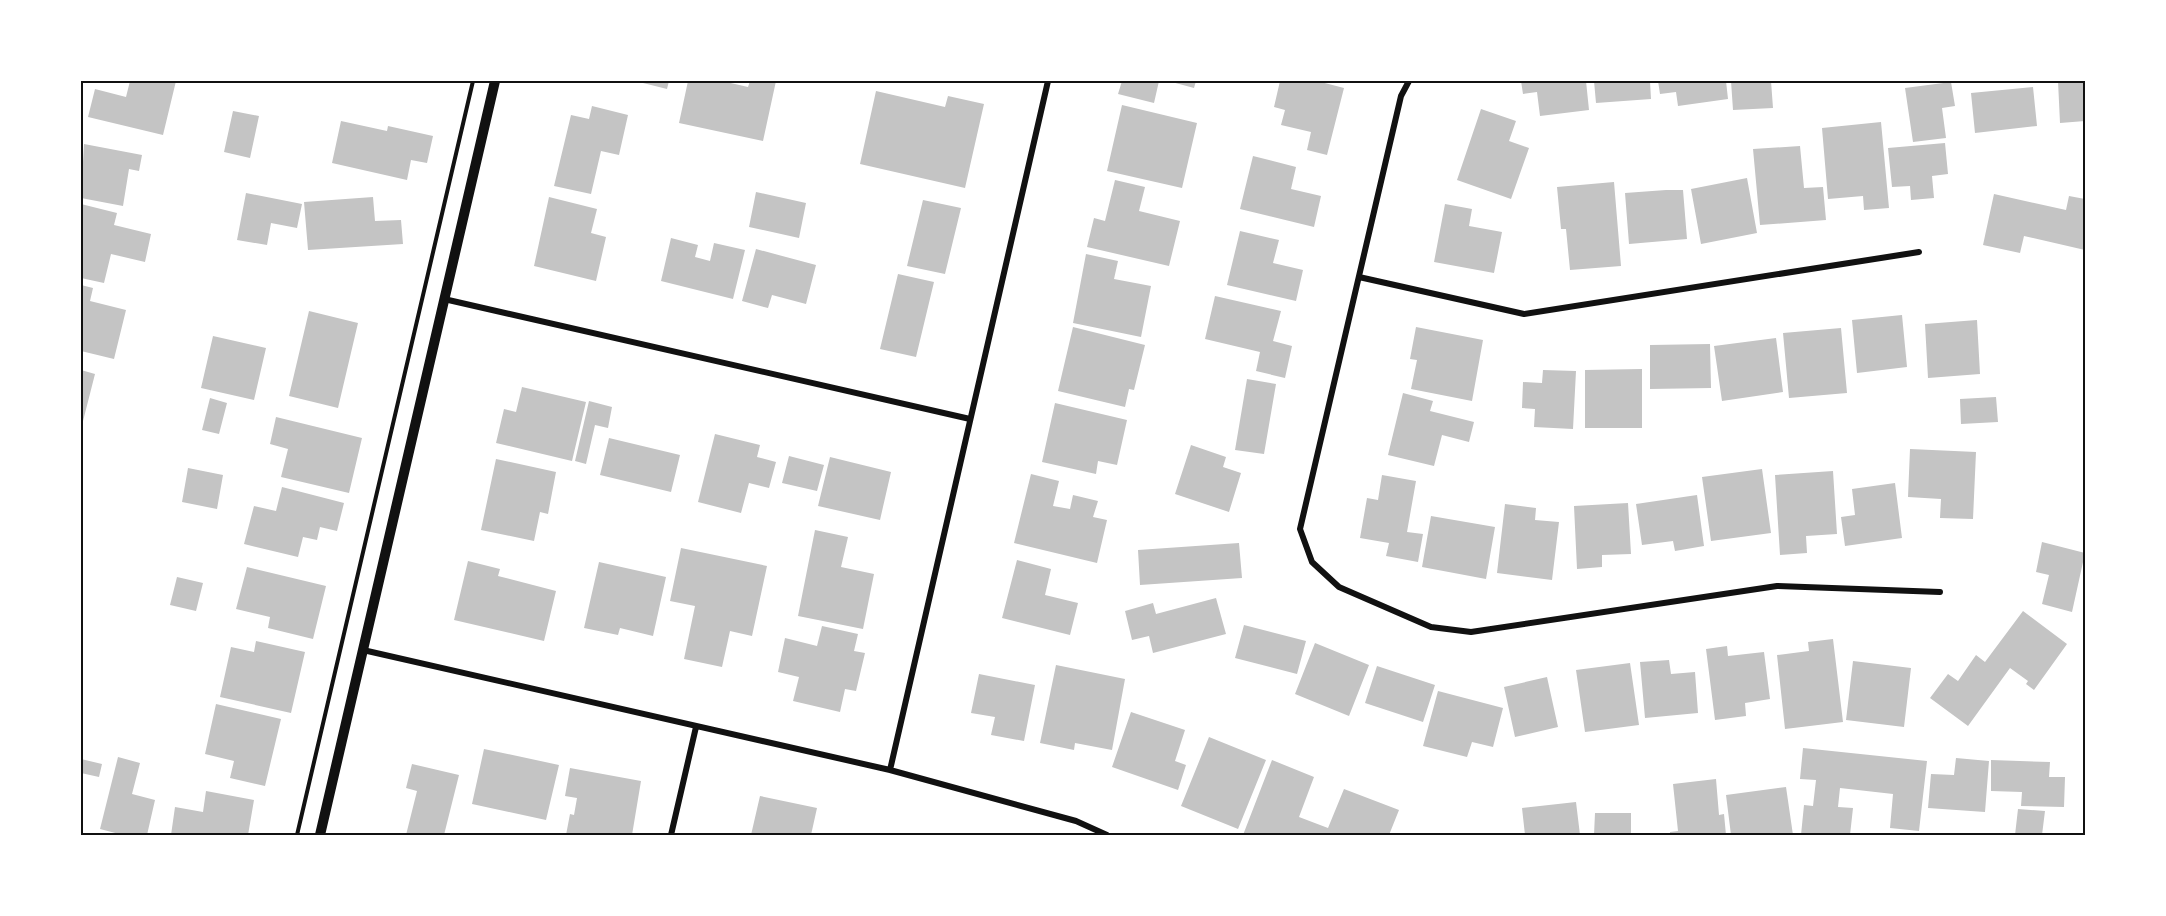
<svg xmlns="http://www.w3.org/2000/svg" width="2166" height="916" font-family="'Archivo Narrow',sans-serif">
	<rect width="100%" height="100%" fill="#fff"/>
	<path fill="#c4c4c4" d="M130,81H176L163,135L88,117L95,89L126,97Z
		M635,81H669L667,89Z
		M688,81H722L748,87L750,81H776L763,141L679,123Z
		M1122,81H1159L1154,103L1118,94Z
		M1168,81H1196L1194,88Z
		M1280,81H1317L1344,88L1327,155L1307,150L1311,132L1281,125L1285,110L1274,107Z
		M1521,81H1586L1589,110L1540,116L1537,92L1523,94Z
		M1594,81H1650L1651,99L1596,103Z
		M1658,81H1726L1728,99L1678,106L1676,92L1660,94Z
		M1731,81H1771L1773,108L1733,110Z
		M2058,81H2085V121L2060,123Z
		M1951,82L1955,106L1942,108L1946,138L1913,142L1905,88Z
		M2033,87L2037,126L1975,133L1971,93Z
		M876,91L945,107L948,96L984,104L965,188L860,164Z
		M1122,105L1197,123L1182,188L1107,171Z
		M592,106L628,115L619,155L601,151L591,194L554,186L571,115L589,119Z
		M1481,109L1516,121L1509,141L1529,148L1511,199L1457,180Z
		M233,111L259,116L250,158L224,152Z
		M341,121L387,131L388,126L433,136L427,163L411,160L407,180L332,163Z
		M1881,122L1889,208L1864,210L1863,196L1828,199L1822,128Z
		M1945,143L1948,174L1932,176L1934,198L1911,200L1910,186L1892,187L1888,148Z
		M84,144L142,155L139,171L129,169L123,206L81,198Z
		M1800,146L1804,188L1823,187L1826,220L1760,225L1753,149Z
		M1253,156L1296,167L1291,189L1321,196L1314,227L1240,209Z
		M1747,178L1757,233L1701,244L1691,189Z
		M1115,180L1145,187L1139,211L1180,221L1169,266L1087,247L1094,218L1105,221Z
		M1614,182L1621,266L1570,270L1566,229H1561L1557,187Z
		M1666,190H1683L1687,239L1629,244L1625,193Z
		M756,192L806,203L799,238L749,227Z
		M246,193L302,204L297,228L271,223L267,245L237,240Z
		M1994,194L2066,210L2069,196L2085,199V250L2024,236L2020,253L1983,245Z
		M373,197L375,221L401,220L403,244L308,250L304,202Z
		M549,197L597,209L591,233L606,237L596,281L534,266Z
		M923,200L961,208L945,274L907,266Z
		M81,204L117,213L114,225L151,234L145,262L111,254L104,283L81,278Z
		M1445,204L1472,209L1469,226L1502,232L1494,273L1434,262Z
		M1240,231L1279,240L1273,263L1303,270L1296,301L1227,285Z
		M671,238L698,245L695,257L710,261L714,243L745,250L733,299L661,281Z
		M756,249L816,265L806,304L772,295L768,308L742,301Z
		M1086,254L1118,261L1114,279L1151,286L1141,337L1073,323Z
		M898,274L934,282L916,357L880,349Z
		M81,285L93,288L90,301L126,310L114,359L81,351Z
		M1215,296L1281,311L1273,341L1292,346L1285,378L1256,371L1260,352L1205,339Z
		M309,311L358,323L338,408L289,396Z
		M1902,315L1907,367L1857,373L1852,320Z
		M1977,320L1980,374L1928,378L1925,324Z
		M1073,327L1145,345L1134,390L1129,389L1125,407L1058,391Z
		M1416,327L1483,340L1472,401L1411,389L1417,360L1410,359Z
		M1841,328L1847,393L1789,398L1783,333Z
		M213,336L266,348L254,400L201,388Z
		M1776,338L1783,392L1722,401L1714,346Z
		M1710,344L1711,388L1650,389V345Z
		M1642,369V428H1585V370Z
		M81,370L95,374L82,425H81Z
		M1543,370L1576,371L1573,429L1534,427L1535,409L1522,408L1523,382L1542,383Z
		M1247,379L1276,384L1264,454L1235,450Z
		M522,387L586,402L572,461L496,443L504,409L516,412Z
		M1403,393L1433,401L1430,411L1474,422L1469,442L1442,435L1434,466L1388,455Z
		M1996,397L1998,422L1961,424L1960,399Z
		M210,398L227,403L219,434L202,430Z
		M589,401L612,407L608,428L595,425L586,464L575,461Z
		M1055,403L1127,420L1117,465L1098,461L1096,474L1042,462Z
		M276,417L362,438L349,493L281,477L288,449L270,444Z
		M715,434L760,445L757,457L776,462L769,488L749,483L741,513L698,502Z
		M609,438L680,455L671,492L600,475Z
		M1191,445L1226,457L1223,467L1241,473L1229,512L1175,494Z
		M1910,449L1976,452L1973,519L1940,518L1941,499L1908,497Z
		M789,456L824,465L817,491L782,483Z
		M830,457L891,472L880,520L818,506Z
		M496,459L556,472L548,514L540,512L534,541L481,530Z
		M188,468L223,475L217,509L182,502Z
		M1762,469L1771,533L1711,541L1702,477Z
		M1833,471L1837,534L1806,536L1807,553L1780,555L1775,475Z
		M1031,474L1059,481L1053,506L1070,509L1073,495L1098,501L1093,517L1107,520L1097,563L1014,543Z
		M1382,475L1416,481L1407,532L1423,534L1418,562L1386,556L1389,543L1360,538L1367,498L1378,500Z
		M1895,483L1902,538L1845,546L1841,517L1855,515L1852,489Z
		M282,487L344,503L337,531L320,527L317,540L303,537L298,557L244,544L254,506L276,511Z
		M1697,495L1704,546L1675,551L1673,541L1642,545L1636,504Z
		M1628,503L1631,554L1602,555V567L1577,569L1574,506Z
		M1505,504L1536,508L1535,520L1559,522L1552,580L1497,573Z
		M1431,516L1495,527L1486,579L1422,567Z
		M815,530L848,537L841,567L874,574L863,629L798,616Z
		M2042,542L2085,553L2072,612L2042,604L2049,575L2036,572Z
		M1239,543L1242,578L1140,585L1138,550Z
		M681,548L767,566L752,636L730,631L722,667L684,659L695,606L670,601Z
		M1017,560L1051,569L1045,595L1078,603L1070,635L1002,618Z
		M468,561L500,569L498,576L556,591L544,641L454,620Z
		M599,562L666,577L653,636L620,628L618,635L584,628Z
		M247,567L326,586L313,639L268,628L270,617L236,609Z
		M177,577L203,583L196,611L170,605Z
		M1216,598L1226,634L1153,653L1149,636L1132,640L1125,611L1153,603L1156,614Z
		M2023,611L2067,644L2034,690L2026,684L2028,681L2010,668L1968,726L1930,698L1948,674L1958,681L1976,655L1985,662Z
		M1244,625L1306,641L1297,674L1235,658Z
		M822,626L858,634L854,651L865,653L856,691L845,689L840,712L793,701L799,677L778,672L785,638L817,646Z
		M1833,639L1843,722L1785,729L1777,655L1809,651L1808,642Z
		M256,641L305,652L291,713L220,697L231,647L254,652Z
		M1315,643L1369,665L1349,716L1295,694Z
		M1727,646L1728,656L1764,652L1770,699L1745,703L1746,716L1715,720L1706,649Z
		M1669,660L1671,674L1695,672L1698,713L1645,718L1640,662Z
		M1853,661L1911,668L1904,727L1846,720Z
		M1630,663L1639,725L1585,732L1576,670Z
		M1056,665L1125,679L1112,750L1075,743L1074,750L1040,743Z
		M1377,666L1435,685L1423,722L1365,703Z
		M979,674L1035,685L1024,741L991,735L995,717L971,713Z
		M1547,677L1558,727L1515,737L1504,687Z
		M1438,691L1503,708L1493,747L1472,742L1467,757L1423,746Z
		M216,704L281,719L265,786L230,778L234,761L205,754Z
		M1131,712L1185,730L1175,761L1186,765L1178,790L1112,767Z
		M1209,737L1266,760L1238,829L1181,806Z
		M1803,748L1927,761L1919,831L1890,828L1893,794L1840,788L1838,807L1853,808L1850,835H1801L1804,805L1813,806L1816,780L1800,779Z
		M484,749L559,765L546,820L472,804Z
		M118,757L140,763L132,794L155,800L147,835H123L100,829Z
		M1956,758L1989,761L1985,812L1928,808L1931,774L1954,775Z
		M81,759L102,764L99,777L81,773Z
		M1272,760L1314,777L1299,817L1328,828L1344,789L1399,810L1389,835H1243Z
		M1991,760L2050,762L2049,777H2065L2064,807L2021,806L2022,792L1991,791Z
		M412,764L459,775L444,835H406L417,791L406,788Z
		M570,768L641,781L632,835H566L570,814L574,815L577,798L565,796Z
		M1716,779L1719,815L1724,814L1726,835H1670V832L1678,831L1673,784Z
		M1786,787L1793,835H1731L1726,795Z
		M206,791L254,800L248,835H171L175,807L203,812Z
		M760,796L817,808L811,835H751Z
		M1576,802L1580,835H1525L1522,808Z
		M2018,809L2045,811L2042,835H2015Z
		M1595,813H1631V835H1594Z"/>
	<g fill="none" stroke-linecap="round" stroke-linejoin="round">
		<path stroke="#111" stroke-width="4" d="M297,835L473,81"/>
		<path stroke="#111" stroke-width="6" d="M1409,81L1401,96L1300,529L1312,562L1339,587L1431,627L1471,632L1777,586L1940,592
			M1359,277L1524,314L1919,252
			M444,299L970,419
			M363,650L890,770L1076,821L1107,835
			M890,770L1048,81
			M671,835L696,727"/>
		<path stroke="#111" stroke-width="10" d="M320,835L495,81"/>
	</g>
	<rect width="2166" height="916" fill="none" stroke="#ffffff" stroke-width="165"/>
	<rect x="82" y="82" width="2002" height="752" fill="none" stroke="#111" stroke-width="2"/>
</svg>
